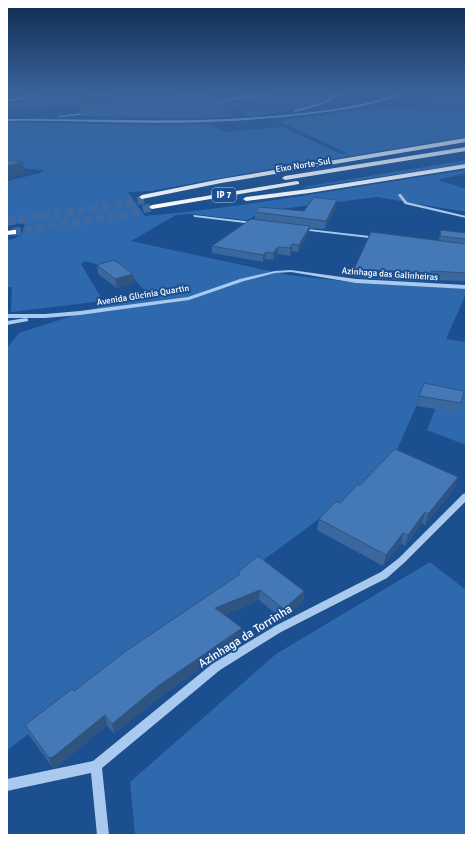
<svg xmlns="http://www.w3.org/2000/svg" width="473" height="842" font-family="Signika,sans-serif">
	<rect width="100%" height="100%" fill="#1b4f8f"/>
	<path fill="#2e69ad" d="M59,91H399L381,97L344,92L337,97L325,104L259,116L249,117L222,102L236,97L225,91L34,109H7V103Z
		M426,91H466V137L271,169L150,191L128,192L145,216C252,207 360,185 466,170V173L438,180L466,189V212L377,197L264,211L247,220L191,214L176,215L131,241L288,275L359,283L466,289V294L446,339L466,342V445L427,430L440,397L422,393L393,459L350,496L7,750V348L19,333L146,292L129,273L85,261L81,264L103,301L11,312L12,287H7V240L14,239L22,234L25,223L7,225V181L40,173L43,170L7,167V122L156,125L207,124L225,132L283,127L341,154L347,153L278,121L376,107C387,111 417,107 427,100L428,96L423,92Z
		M466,160V164L305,188L303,187Z
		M430,562L466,590V835H135L130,782L276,654Z"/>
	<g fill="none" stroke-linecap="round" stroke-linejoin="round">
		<path stroke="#3d69a0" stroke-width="8" stroke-dasharray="8 4" stroke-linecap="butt" d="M7,222L144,200
			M13,232L125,214L152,207"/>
		<path fill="#a9c9ee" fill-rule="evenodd" d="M50,91H54L7,102V100Z
			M268,91H272L253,97L214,102L213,101L253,95Z
			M340,91H342C329,104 312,108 294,112L293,111L324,102Z
			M404,91H407C380,106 341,110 310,114C259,120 207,123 156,123C106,123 57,120 7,121V119H25C115,119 205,124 295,114C332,110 369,105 404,91Z
			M90,112L91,114L59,117L58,116Z
			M399,194H401L407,202L466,216V218L405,204L398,195Z
			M194,215L253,222L255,223L253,224L195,217L193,216Z
			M299,228L378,237L380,238L378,239L301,230L299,229Z
			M291,270L356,279L466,285V289L356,283L291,272L275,273L244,281L189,300L80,315L45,318H7V314H45L80,311L188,297L240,279L275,271Z
			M26,318L28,319V321L7,325V321Z
			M466,493V501L405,562L387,578L281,632L220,670L102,768L109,835H97L91,773L7,791V779L93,761L212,664L275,626L381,572L399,558L463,494Z"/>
		<path fill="#fff" fill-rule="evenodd" d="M466,138V142L221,183L142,199L139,197L142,195L221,179Z
			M466,147V151L285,180L282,178L285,176Z
			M466,164V168L309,193L246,201L243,199L246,197L309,189Z
			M297,181L299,182V184L152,209L149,207L152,205Z
			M13,230H16V234L7,235V231Z"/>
	</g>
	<path fill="#3a679d" d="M197,92L231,104V117L185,118L81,116L79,99Z
		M336,208L325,229L310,228L309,232L298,252L292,251L290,256L278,254L273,260L265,259L263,262L212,253V246L255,219V212L304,211Z
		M441,230L466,233V281L430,280V282L353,277L354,269L439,240Z
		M97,265L133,274L134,283L117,288L98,274Z
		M419,396L461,403L459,413L417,406Z
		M458,477L455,488L425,525L422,523L405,546L401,543L383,566L317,530L319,519L340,503L360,485Z
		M238,572L304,591L303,602L283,620L259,600L225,615L242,628V638L160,697L114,734L107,725L57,767L53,768L29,735L25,725L238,575Z"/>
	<path fill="#305480" d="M11,91H38L7,98V92Z
		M166,91H197L198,100L80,103L79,99Z
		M23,162L25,174L7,179V166Z
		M337,200L336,208L325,229L326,221Z
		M310,226L309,232L298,252L299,245Z
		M292,244V251L290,256V248Z
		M278,247V254L273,260V253Z
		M266,252L265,259L263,262V255Z
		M133,274L134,283L117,288L115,279Z
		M458,477L455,488L425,525L428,514Z
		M425,512L422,523L405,546L408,535Z
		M403,533L401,543L383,566L386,555Z
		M260,590L259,600L216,619L215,608Z
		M304,591L303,602L283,620L284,609Z
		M242,628V638L160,697L114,734L112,724L158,686Z
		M105,715L107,725L57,767L53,768L49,758Z"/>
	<path fill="#4478b7" stroke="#305480" d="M127,91H166L79,99V95Z
		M205,92L231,104L184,105L79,103Z
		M7,160L23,162L7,166Z
		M314,197L337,200L326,221L255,212L260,207L304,211Z
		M251,219L310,226L299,245L292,244L290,248L278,247L273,253L266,252L263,255L212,246Z
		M441,230L466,233V239L440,236Z
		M371,232L466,244V273L431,271V273L354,269Z
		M114,260L133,274L115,279L97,265Z
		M424,383L464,391L461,403L419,396Z
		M395,449L458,477L428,514L425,512L408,535L403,533L386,555L319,519L336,501L340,503L358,484L360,485Z
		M258,556L304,591L284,609L260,590L215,608L242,628L158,686L112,724L105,715L53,757L49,758L25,725L72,689L74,691L126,651L240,574L238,572Z"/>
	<linearGradient id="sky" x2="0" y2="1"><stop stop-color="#0f2b4f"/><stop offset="0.44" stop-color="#39639b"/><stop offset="1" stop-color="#39639b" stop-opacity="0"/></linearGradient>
	<rect width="473" height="209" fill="url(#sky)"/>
	<g text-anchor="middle" stroke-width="4" stroke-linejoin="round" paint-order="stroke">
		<g font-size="9" fill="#fff" stroke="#1b4f8f">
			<text transform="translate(303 165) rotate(-9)" y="3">Eixo Norte-Sul</text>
			<text transform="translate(390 274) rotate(4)" y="3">Azinhaga das Galinheiras</text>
			<text transform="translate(143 295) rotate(-9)" y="3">Avenida Glicínia Quartin</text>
		</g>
		<rect fill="#1b4f8f" stroke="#bbcadd" stroke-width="1" x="212" y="188" width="24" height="14" rx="3"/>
		<g font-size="9" font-weight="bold" fill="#fff">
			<text x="224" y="198">IP 7</text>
		</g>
		<g font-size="12" fill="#fff" stroke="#1b4f8f">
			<text transform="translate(245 636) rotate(-32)" y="4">Azinhaga da Torrinha</text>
		</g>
	</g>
	<rect width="473" height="842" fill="none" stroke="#ffffff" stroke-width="16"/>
</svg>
